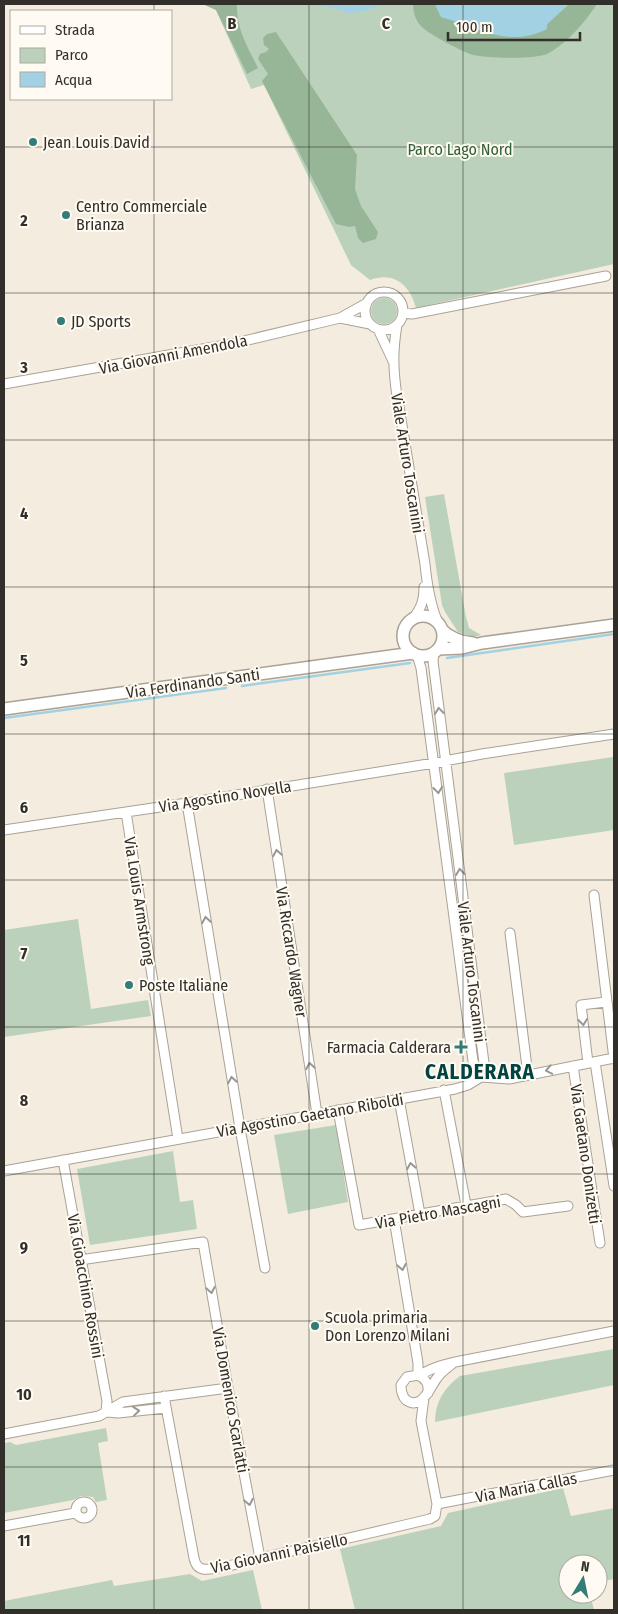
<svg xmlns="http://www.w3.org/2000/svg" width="618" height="1614" font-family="'Fira Sans Condensed',sans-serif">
	<rect width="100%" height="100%" fill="#f4eddf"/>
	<path fill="#bbd1bb" d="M202,4H614V264L416,308C410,285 394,271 370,280L351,265L264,85L251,89L216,10Z
		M371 311a13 13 0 1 1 26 0a13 13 0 1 1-26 0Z
		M444,494L466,617L469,628L481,635L474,637L458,632L445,612L442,605L425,497Z
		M613,757L614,830L514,845L504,773Z
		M78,919L91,1009L148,1000L151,1016L4,1037V930Z
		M336,1125L348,1202L288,1214L274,1135Z
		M173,1151L180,1202L193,1200L197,1229L90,1245L77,1169Z
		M614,1349V1385L435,1422C435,1402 444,1388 460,1376Z
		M106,1428L108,1441L98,1443L107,1500L96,1502L93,1497L81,1496L73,1500L4,1513V1443L10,1442L16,1445Z
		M563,1488L571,1516L614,1508V1579L598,1582V1564H568V1594H590L594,1610H355L340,1549L441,1526L448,1513Z
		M253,1570L262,1610H4V1601L112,1580L114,1586L190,1574L202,1581Z"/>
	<path fill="#97b697" d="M203,4H237C236,28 247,46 258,68L247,74L216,10Z
		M413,4H435L441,17L460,22L547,24L569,4H597C585,22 568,42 549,53C537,60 487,58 473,55C463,52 426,33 420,25C415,19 413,11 413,4Z
		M276,32L357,155L355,189L361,206L378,232L376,239L363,243L358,238L355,226L349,227L336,224L262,81L268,74L258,59L260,54L266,52L269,49L264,45L263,38L267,34Z"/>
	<path fill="#a2d1e3" d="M314,4H386L364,11L348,13L335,8L319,6Z
		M435,4H569L547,24V29C507,49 479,27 441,17Z"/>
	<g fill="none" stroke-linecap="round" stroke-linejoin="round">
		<path stroke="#a2d1e3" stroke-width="2.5" d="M447,658L614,634
			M242,686L410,663
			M4,718L226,688"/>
		<g stroke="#a9a295" stroke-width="11">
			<path id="minor" d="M365 311a19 19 0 1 1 38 0a19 19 0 1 1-38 0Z
				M403,313L412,314L606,276
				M340,318L370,324
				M397,325C393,349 393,365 396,389L425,564C427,585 430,604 438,623
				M378,329L393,361
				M4,384L231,344L340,318L367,303
				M413,619C421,608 424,601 424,587
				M434,653L433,661L484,1063L481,1077
				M417,655L421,668L473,1061L481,1077
				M267,789L317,1114
				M187,803L240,1128L265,1268
				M126,812L178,1139
				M4,830L187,803L434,763L482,754L614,734
				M594,895L614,1059
				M510,933L528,1075
				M595,1062L614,1186
				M588,1063L581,1005L606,1002
				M573,1066L600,1243
				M444,1090L466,1205
				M399,1099L420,1214
				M338,1110L359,1225L506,1199L516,1205L523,1212L568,1206
				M63,1160L107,1401L106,1412
				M4,1171L455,1089L468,1085L481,1077L509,1079L614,1058
				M394,1219L418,1363V1375
				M80,1260L203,1242L228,1388L260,1558
				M419,1376C430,1368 443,1365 455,1362L614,1331
				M428,1393C429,1384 426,1379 418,1375L407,1377L401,1385C401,1391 402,1396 406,1400C422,1411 430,1387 437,1378C441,1372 447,1368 452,1364
				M164,1396L194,1558C195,1563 197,1568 203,1569C215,1571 239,1563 252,1560C311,1547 371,1533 430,1519L435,1516L437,1504L421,1421L424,1398
				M107,1412L118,1413L166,1408
				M4,1434L99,1416L123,1402L228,1388
				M76 1510a8 8 0 1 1 16 0a8 8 0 1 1-16 0Z
				M437,1504L614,1470
				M4,1526L75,1513L76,1514"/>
		</g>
		<g stroke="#a9a295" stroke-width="14">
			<path id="major" d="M403 636a20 20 0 1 1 40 0a20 20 0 1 1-40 0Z
				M442,630C451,639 461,642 473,643
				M438,649L462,648L482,643L614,625
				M4,709L413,653"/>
		</g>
		<use href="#minor" stroke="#fff" stroke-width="9"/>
		<use href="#major" stroke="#fff" stroke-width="11"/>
	</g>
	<defs><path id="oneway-chevron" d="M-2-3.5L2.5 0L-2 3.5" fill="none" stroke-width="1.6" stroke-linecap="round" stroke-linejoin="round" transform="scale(1.25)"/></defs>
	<g stroke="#989794">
		<use href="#oneway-chevron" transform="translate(439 711) rotate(-97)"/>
		<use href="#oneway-chevron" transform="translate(438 790) rotate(83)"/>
		<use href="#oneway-chevron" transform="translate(277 853) rotate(-99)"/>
		<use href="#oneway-chevron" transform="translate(460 872) rotate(-97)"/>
		<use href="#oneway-chevron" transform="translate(206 920) rotate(-99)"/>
		<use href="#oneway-chevron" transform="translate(583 1022) rotate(83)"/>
		<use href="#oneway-chevron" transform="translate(310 1066) rotate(-99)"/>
		<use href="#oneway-chevron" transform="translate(549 1070) rotate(169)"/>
		<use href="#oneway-chevron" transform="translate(232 1080) rotate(-99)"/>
		<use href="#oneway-chevron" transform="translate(411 1166) rotate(-100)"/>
		<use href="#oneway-chevron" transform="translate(402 1267) rotate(80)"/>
		<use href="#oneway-chevron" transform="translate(211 1290) rotate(80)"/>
		<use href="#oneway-chevron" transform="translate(136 1411) rotate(-6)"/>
		<use href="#oneway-chevron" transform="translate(249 1502) rotate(79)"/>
	</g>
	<path fill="none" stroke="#322f2a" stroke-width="1" stroke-opacity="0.55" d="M154,4V11M309,4V1610M463,4V1610M154,99V1610M4,147H614M4,293H614M4,440H614M4,587H614M4,734H614M4,880H614M4,1027H614M4,1174H614M4,1321H614M4,1467H614"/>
	<g fill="#337c78" stroke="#fffaf2" stroke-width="2">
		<circle cx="33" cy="142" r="5"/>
		<circle cx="66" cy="215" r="5"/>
		<circle cx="61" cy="321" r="5"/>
		<circle cx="129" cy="985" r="5"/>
		<path d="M458.5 1039.5h5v5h5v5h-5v5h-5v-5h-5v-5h5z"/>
		<circle cx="315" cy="1326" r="5"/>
	</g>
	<g text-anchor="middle" stroke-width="4" stroke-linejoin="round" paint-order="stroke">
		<g font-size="16" fill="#322f2a" stroke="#fffaf2" text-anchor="start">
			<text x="43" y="148">Jean Louis David</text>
			<text x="76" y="212">Centro Commerciale<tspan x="76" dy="18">Brianza</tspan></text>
			<text x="71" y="327">JD Sports</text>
			<text x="139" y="991">Poste Italiane</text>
			<text x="451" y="1053" text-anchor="end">Farmacia Calderara</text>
			<text x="325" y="1323">Scuola primaria<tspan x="325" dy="18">Don Lorenzo Milani</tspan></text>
		</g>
		<g font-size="16" fill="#326036" stroke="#fffaf2">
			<text x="460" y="155">Parco Lago Nord</text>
		</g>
		<g font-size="16" fill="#322f2a" stroke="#fffaf2">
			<text transform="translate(173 354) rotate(-11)" y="6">Via Giovanni Amendola</text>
			<text transform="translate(408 463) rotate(81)" y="6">Viale Arturo Toscanini</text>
			<text transform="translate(193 683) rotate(-8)" y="6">Via Ferdinando Santi</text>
			<text transform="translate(225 796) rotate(-9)" y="6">Via Agostino Novella</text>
			<text transform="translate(140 901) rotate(81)" y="6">Via Louis Armstrong</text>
			<text transform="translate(292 952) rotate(81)" y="6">Via Riccardo Wagner</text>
			<text transform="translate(472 972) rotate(83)" y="6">Viale Arturo Toscanini</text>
			<text transform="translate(310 1115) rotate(-10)" y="6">Via Agostino Gaetano Riboldi</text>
			<text transform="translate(586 1154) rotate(82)" y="6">Via Gaetano Donizetti</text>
			<text transform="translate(438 1212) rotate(-10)" y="6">Via Pietro Mascagni</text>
			<text transform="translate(86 1286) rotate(80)" y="6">Via Gioacchino Rossini</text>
			<text transform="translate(231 1400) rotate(80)" y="6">Via Domenico Scarlatti</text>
			<text transform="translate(526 1487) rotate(-11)" y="6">Via Maria Callas</text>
			<text transform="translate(279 1553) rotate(-12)" y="6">Via Giovanni Paisiello</text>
		</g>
		<g font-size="21" font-weight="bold" letter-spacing="1" fill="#004341" stroke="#fffaf2">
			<text x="480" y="1079">CALDERARA</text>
		</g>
	</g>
	<g font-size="16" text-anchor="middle" font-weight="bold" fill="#322f2a" stroke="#fffaf2" stroke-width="4" stroke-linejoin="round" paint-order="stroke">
		<text x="232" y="29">B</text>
		<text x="386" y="29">C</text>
		<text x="24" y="226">2</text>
		<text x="24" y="373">3</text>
		<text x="24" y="519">4</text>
		<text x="24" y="666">5</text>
		<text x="24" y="813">6</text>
		<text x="24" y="959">7</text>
		<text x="24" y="1106">8</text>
		<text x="24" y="1253">9</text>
		<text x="24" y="1400">10</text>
		<text x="24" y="1546">11</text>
	</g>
	<rect width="618" height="1614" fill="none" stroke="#322f2a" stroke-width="10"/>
	<rect x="10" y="10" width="162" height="90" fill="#fffaf2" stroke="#ada9a2"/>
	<rect x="20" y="26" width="25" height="8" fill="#ffffff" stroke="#ada9a2"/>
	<text x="55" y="35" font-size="15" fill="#322f2a">Strada</text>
	<rect x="20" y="48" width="25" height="15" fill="#bbd1bb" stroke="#ada9a2"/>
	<text x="55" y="60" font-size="15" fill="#322f2a">Parco</text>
	<rect x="20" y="72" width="25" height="15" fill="#a2d1e3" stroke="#ada9a2"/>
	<text x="55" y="85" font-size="15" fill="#322f2a">Acqua</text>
	<g transform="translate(583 1579) rotate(10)"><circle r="24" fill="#fffaf2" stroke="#ada9a2"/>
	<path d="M0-4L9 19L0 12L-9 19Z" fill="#337c78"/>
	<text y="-8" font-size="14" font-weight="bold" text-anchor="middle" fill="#322f2a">N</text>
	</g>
	<path d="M448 32v8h132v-8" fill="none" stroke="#322f2a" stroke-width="2.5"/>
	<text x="456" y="32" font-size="15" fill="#322f2a" stroke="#fffaf2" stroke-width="4" paint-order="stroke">100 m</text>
</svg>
